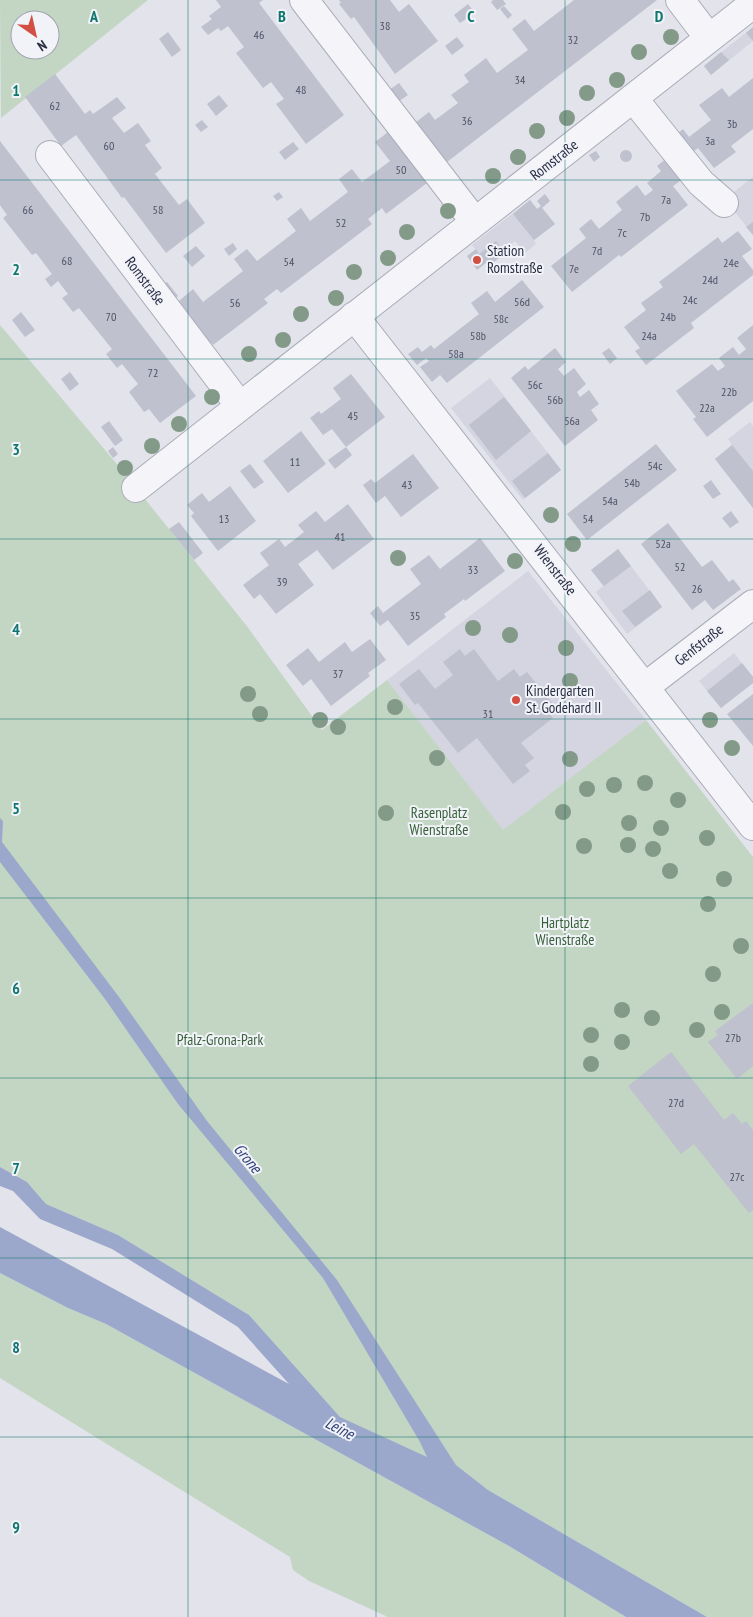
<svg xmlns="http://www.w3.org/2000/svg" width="753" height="1617" font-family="'PT Sans Narrow',sans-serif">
	<rect width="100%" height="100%" fill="#e2e3eb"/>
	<path fill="#d4d5e0" d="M753,27V41L711,75L704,66Z
		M753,177V235L725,199Z
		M530,200L537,209L541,206L555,224L534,240L536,244L525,253L515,241L504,250L505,253L489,266L472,245Z
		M490,378L561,470L523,500L451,408Z
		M750,422L753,426V508L715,459L732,445L728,439Z
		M618,549L662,607L627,634L596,592L603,586L591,570Z
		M528,571L646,720L503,831L387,680Z
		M734,653L753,677V683L721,708L699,681Z"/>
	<path fill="#c3d5c3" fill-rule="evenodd" d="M0,0H148L1,118ZM20,20H50V50H20Z
		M0,325L116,463L246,625L322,730L387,680L503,830L646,720L753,857V1617H707L488,1490L456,1465L441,1442L427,1458L340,1417L249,1315L118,1235L46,1204L27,1182L0,1167Z
		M0,1273L68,1308L106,1324L509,1546L626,1617H388L309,1581L293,1570L290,1557L0,1378Z"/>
	<path fill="#9ca8cb" d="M0,818L3,821L2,842L119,997L207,1121L337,1280L456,1465L488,1490L707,1617H626L509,1546L106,1324L68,1308L0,1273V1227L289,1384L238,1327L112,1249L40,1219L13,1191L0,1186V1167L27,1182L46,1204L118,1235L249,1315L340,1417L427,1457L420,1442L323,1278L178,1104L105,999L0,862Z"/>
	<path fill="#bfc1ce" d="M216,0H263L259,3L344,115L306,144L276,104L284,99L271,82L263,88L236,53L244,47L228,26L221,31L218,28L208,35L201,27L212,19L209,16L221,7Z
		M339,0H390L399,12L409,4L438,41L395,74L354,17L351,19L339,4L341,3Z
		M493,0H503L506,4L497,10L491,2Z
		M574,0H657L447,162L416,122L429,112L435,120L458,103L451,95L469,82L464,75L486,58L497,73L528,50L512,29L525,19L534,31Z
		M468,4L475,13L460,23L454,15Z
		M504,6L512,15L508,19L500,9Z
		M753,27V41L746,33Z
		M168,32L181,50L172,57L159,39Z
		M457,37L464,46L452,55L445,46Z
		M721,52L729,60L711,75L704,66Z
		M55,74L85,114L90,110L93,114L117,97L126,108L112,118L124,133L138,123L151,141L145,145L162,168L155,174L179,205L187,199L205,223L166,253L124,197L122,198L76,135L61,146L25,97Z
		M753,78V129L731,146L736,152L714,168L698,148L691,153L676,135L683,129L689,137L711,120L699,105L722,88L729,97Z
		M399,83L408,95L398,102L389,90Z
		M219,95L228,106L216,116L207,104Z
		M202,120L208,127L201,132L195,125Z
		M392,129L431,180L386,214L382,208L368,219L372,224L281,293L277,289L264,299L268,303L213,345L212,343L207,347L188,322L193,319L179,301L193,289L203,302L243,271L234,259L247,249L257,261L296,231L287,219L301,208L310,221L348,192L339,179L352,169L362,182L390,161L375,142Z
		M0,141L196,396L160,423L149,409L144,412L129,392L138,384L122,364L117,368L106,354L112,349L79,308L73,312L62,298L68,294L58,281L51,287L45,279L52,274L36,253L32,255L3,218L7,215L0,205Z
		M293,142L299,149L285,160L279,152Z
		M620 156a6 6 0 1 1 12 0a6 6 0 1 1-12 0Z
		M596,151L600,157L594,162L589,155Z
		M667,158L683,179L673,186L688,205L621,257L619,255L572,292L551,266L586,238L579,229L591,219L599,229L622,210L616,202L637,185L645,196L653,190L647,183L661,171L657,166Z
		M279,192L283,197L277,201L273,196Z
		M545,194L550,201L542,208L555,224L534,240L513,214L530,200L537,209L541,206L537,201Z
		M753,222V235L746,227Z
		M738,231L752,249L742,256L753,270V275L691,323L694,328L646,365L635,351L640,348L624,327L646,310L641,303L663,287L659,282L718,237L722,243Z
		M496,241L505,253L489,266L486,263L477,270L467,256L476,249L479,254Z
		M233,243L237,249L229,256L224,249Z
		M196,246L205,256L192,267L183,256Z
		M522,280L544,307L447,383L440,375L432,382L420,367L429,361L426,358L417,365L408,354L418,347L422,352L431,345L434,349L479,314L471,303L487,291L495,302Z
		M167,282L178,296L171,301L160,287Z
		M21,312L35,330L25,337L12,320Z
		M753,325V401L707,437L693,419L696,417L676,391L712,364L718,371L725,366L719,358L733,347L739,355L746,349L737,338Z
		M555,348L566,362L558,369L564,376L574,368L586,384L577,392L580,397L589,390L599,404L591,410L598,420L565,446L511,378L525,366L528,370Z
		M609,348L617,358L610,364L602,353Z
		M70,372L79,384L70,391L61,379Z
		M351,374L385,417L346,447L332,429L323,435L310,418L319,411L321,414L341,399L333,388Z
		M504,397L531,431L496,460L469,425Z
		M109,421L123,440L115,446L101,427Z
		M301,431L326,464L288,493L263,461Z
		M656,444L677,470L587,540L567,514Z
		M732,445L753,471V508L715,459Z
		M113,447L118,454L113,458L108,451Z
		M346,447L352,455L335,469L328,460Z
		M548,453L561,470L525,498L512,481Z
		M413,454L439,488L401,517L385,496L376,503L363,485L371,479L375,483Z
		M250,464L264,482L254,489L240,471Z
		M711,480L721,494L713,499L703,486Z
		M230,486L256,521L218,551L191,516L194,513L187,505L202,493L209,502Z
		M348,504L374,539L333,570L317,550L298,564L314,585L276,614L260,594L254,599L243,585L269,565L260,553L279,539L285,547L304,532L298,525L316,511L325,522Z
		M731,511L739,522L730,528L722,518Z
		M179,522L203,553L194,560L169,529Z
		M668,523L702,567L712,560L729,582L733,579L741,589L713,610L705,600L692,610L641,544Z
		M480,538L505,571L465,601L464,599L444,614L446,617L408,646L388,620L380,626L370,613L378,606L383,613L421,584L410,569L429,555L440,569Z
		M618,549L631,566L604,586L591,570Z
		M650,590L662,607L635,627L622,611Z
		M370,639L386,660L368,673L370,676L331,706L311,679L303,686L286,665L308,648L319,662L345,642L352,652Z
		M460,649L465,656L474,649L498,681L514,669L520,677L527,672L553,704L546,709L553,718L521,743L534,758L525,765L530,771L513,784L477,738L458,753L418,703L415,705L399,684L419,669L435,689L453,675L443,662Z
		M742,663L753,677V683L721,708L707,691Z
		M753,694V746L727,714Z
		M753,1003V1066L737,1079L708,1042L718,1035L715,1031Z
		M671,1052L724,1120L733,1113L742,1124L746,1121L753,1130V1210L749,1213L694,1144L681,1154L628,1086Z"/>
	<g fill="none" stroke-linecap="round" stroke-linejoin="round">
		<g stroke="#aaacb9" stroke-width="30">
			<path id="minor" d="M304,0L475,222
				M680,0L709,38
				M633,98L701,183L724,203
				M50,155L240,406
				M354,316L753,826
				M136,488L753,4
				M646,686L753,604"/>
		</g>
		<use href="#minor" stroke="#f5f5f9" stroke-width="28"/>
	</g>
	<g fill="#839a89">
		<circle cx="671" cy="37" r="8"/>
		<circle cx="639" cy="52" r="8"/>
		<circle cx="617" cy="80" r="8"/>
		<circle cx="587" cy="93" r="8"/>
		<circle cx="567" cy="118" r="8"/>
		<circle cx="537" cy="131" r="8"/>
		<circle cx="518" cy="157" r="8"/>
		<circle cx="493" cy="176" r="8"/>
		<circle cx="448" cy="211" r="8"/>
		<circle cx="407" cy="232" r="8"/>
		<circle cx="388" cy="258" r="8"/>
		<circle cx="354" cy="272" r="8"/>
		<circle cx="336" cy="298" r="8"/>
		<circle cx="301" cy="314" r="8"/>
		<circle cx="283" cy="340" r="8"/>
		<circle cx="249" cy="354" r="8"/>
		<circle cx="212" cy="397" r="8"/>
		<circle cx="179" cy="424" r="8"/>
		<circle cx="152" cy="446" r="8"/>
		<circle cx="125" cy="468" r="8"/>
		<circle cx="551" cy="515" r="8"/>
		<circle cx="573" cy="544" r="8"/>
		<circle cx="398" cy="558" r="8"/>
		<circle cx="515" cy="561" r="8"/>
		<circle cx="473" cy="628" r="8"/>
		<circle cx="510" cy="635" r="8"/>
		<circle cx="566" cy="648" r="8"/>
		<circle cx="570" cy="681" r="8"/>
		<circle cx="248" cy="694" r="8"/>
		<circle cx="395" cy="707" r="8"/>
		<circle cx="260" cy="714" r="8"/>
		<circle cx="320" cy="720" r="8"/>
		<circle cx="710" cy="720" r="8"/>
		<circle cx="338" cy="727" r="8"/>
		<circle cx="732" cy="748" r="8"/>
		<circle cx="437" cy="758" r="8"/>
		<circle cx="570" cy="759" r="8"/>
		<circle cx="645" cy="783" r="8"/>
		<circle cx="614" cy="785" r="8"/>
		<circle cx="587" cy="789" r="8"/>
		<circle cx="678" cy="800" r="8"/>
		<circle cx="563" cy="812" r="8"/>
		<circle cx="386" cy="813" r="8"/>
		<circle cx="629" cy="823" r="8"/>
		<circle cx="661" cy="828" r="8"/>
		<circle cx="707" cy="838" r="8"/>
		<circle cx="628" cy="845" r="8"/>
		<circle cx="584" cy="846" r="8"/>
		<circle cx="653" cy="849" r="8"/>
		<circle cx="670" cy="871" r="8"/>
		<circle cx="724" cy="879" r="8"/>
		<circle cx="708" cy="904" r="8"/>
		<circle cx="741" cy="946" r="8"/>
		<circle cx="713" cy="974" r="8"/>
		<circle cx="622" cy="1010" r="8"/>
		<circle cx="722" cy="1012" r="8"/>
		<circle cx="652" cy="1018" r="8"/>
		<circle cx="697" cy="1030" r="8"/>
		<circle cx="591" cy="1035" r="8"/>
		<circle cx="622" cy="1042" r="8"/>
		<circle cx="591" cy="1064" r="8"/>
	</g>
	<path fill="none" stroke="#0f766e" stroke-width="1" stroke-opacity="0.55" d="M188,0V1617M376,0V1617M565,0V1617M0,180H753M0,359H753M0,539H753M0,719H753M0,898H753M0,1078H753M0,1258H753M0,1437H753"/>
	<g fill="#d24f44" stroke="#f1f3f8" stroke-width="2">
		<circle cx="477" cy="260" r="5"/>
		<circle cx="516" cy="700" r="5"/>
	</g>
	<g text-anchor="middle" stroke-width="4" stroke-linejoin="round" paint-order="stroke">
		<g font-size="12" fill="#4e5266">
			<text x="385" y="30">38</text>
			<text x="259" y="39">46</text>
			<text x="573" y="44">32</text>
			<text x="520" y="84">34</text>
			<text x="301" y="94">48</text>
			<text x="55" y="110">62</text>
			<text x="467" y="125">36</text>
			<text x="732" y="128">3b</text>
			<text x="710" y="145">3a</text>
			<text x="109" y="150">60</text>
			<text x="401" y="174">50</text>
			<text x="666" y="204">7a</text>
			<text x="28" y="214">66</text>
			<text x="158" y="214">58</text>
			<text x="645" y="221">7b</text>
			<text x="341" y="227">52</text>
			<text x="622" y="237">7c</text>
			<text x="597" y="255">7d</text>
			<text x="67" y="265">68</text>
			<text x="289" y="266">54</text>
			<text x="731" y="267">24e</text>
			<text x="574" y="273">7e</text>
			<text x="710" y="284">24d</text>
			<text x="690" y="304">24c</text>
			<text x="522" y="306">56d</text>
			<text x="235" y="307">56</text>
			<text x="111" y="321">70</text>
			<text x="668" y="321">24b</text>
			<text x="501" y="323">58c</text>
			<text x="478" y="340">58b</text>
			<text x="649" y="340">24a</text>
			<text x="456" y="358">58a</text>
			<text x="153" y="377">72</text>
			<text x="535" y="389">56c</text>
			<text x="729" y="396">22b</text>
			<text x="555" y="404">56b</text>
			<text x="707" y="412">22a</text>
			<text x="353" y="420">45</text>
			<text x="572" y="425">56a</text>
			<text x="295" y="466">11</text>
			<text x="655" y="470">54c</text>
			<text x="632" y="487">54b</text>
			<text x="407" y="489">43</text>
			<text x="610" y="505">54a</text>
			<text x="224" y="523">13</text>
			<text x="588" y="523">54</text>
			<text x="340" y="541">41</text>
			<text x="663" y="548">52a</text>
			<text x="680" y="571">52</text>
			<text x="473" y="574">33</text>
			<text x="282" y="586">39</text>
			<text x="697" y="593">26</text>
			<text x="415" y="620">35</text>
			<text x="338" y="678">37</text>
			<text x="488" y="718">31</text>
			<text x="733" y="1042">27b</text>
			<text x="676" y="1107">27d</text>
			<text x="737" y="1181">27c</text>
		</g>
		<g font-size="15" fill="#292d43" stroke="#f1f3f8">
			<text transform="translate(554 160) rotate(-38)" y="5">Romstraße</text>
			<text transform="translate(145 281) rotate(53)" y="5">Romstraße</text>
			<text transform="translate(555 570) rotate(52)" y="5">Wienstraße</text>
			<text transform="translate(699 645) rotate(-38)" y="5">Genfstraße</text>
		</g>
		<g font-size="15" fill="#292d43" stroke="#f1f3f8" text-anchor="start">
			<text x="487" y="256">Station<tspan x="487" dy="17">Romstraße</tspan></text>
			<text x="526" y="696">Kindergarten<tspan x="526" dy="17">St. Godehard II</tspan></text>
		</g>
		<g font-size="15" fill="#365f38" stroke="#f1f3f8">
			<text x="439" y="818">Rasenplatz<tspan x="439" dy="17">Wienstraße</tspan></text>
			<text x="565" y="928">Hartplatz<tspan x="565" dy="17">Wienstraße</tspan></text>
			<text x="220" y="1045">Pfalz-Grona-Park</text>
		</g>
		<g font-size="16" font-style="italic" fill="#324178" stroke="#f1f3f8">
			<text transform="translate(248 1158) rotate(50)" y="6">Grone</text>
			<text transform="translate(340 1428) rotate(27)" y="6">Leine</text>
		</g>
	</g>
	<g font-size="16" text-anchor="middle" font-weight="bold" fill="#0f766e" stroke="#f1f3f8" stroke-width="4" stroke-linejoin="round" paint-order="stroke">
		<text x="94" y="22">A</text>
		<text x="282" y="22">B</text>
		<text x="471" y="22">C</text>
		<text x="659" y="22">D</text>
		<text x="16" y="96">1</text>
		<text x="16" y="275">2</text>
		<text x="16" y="455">3</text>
		<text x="16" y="635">4</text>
		<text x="16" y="814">5</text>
		<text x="16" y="994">6</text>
		<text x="16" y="1174">7</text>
		<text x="16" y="1353">8</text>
		<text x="16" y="1533">9</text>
	</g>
	<g transform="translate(35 35) rotate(146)"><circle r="24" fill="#f1f3f8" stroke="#a1a4b0"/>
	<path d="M0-4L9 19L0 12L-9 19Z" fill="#d24f44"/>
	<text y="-8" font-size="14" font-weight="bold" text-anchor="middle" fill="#292d43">N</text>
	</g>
</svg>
